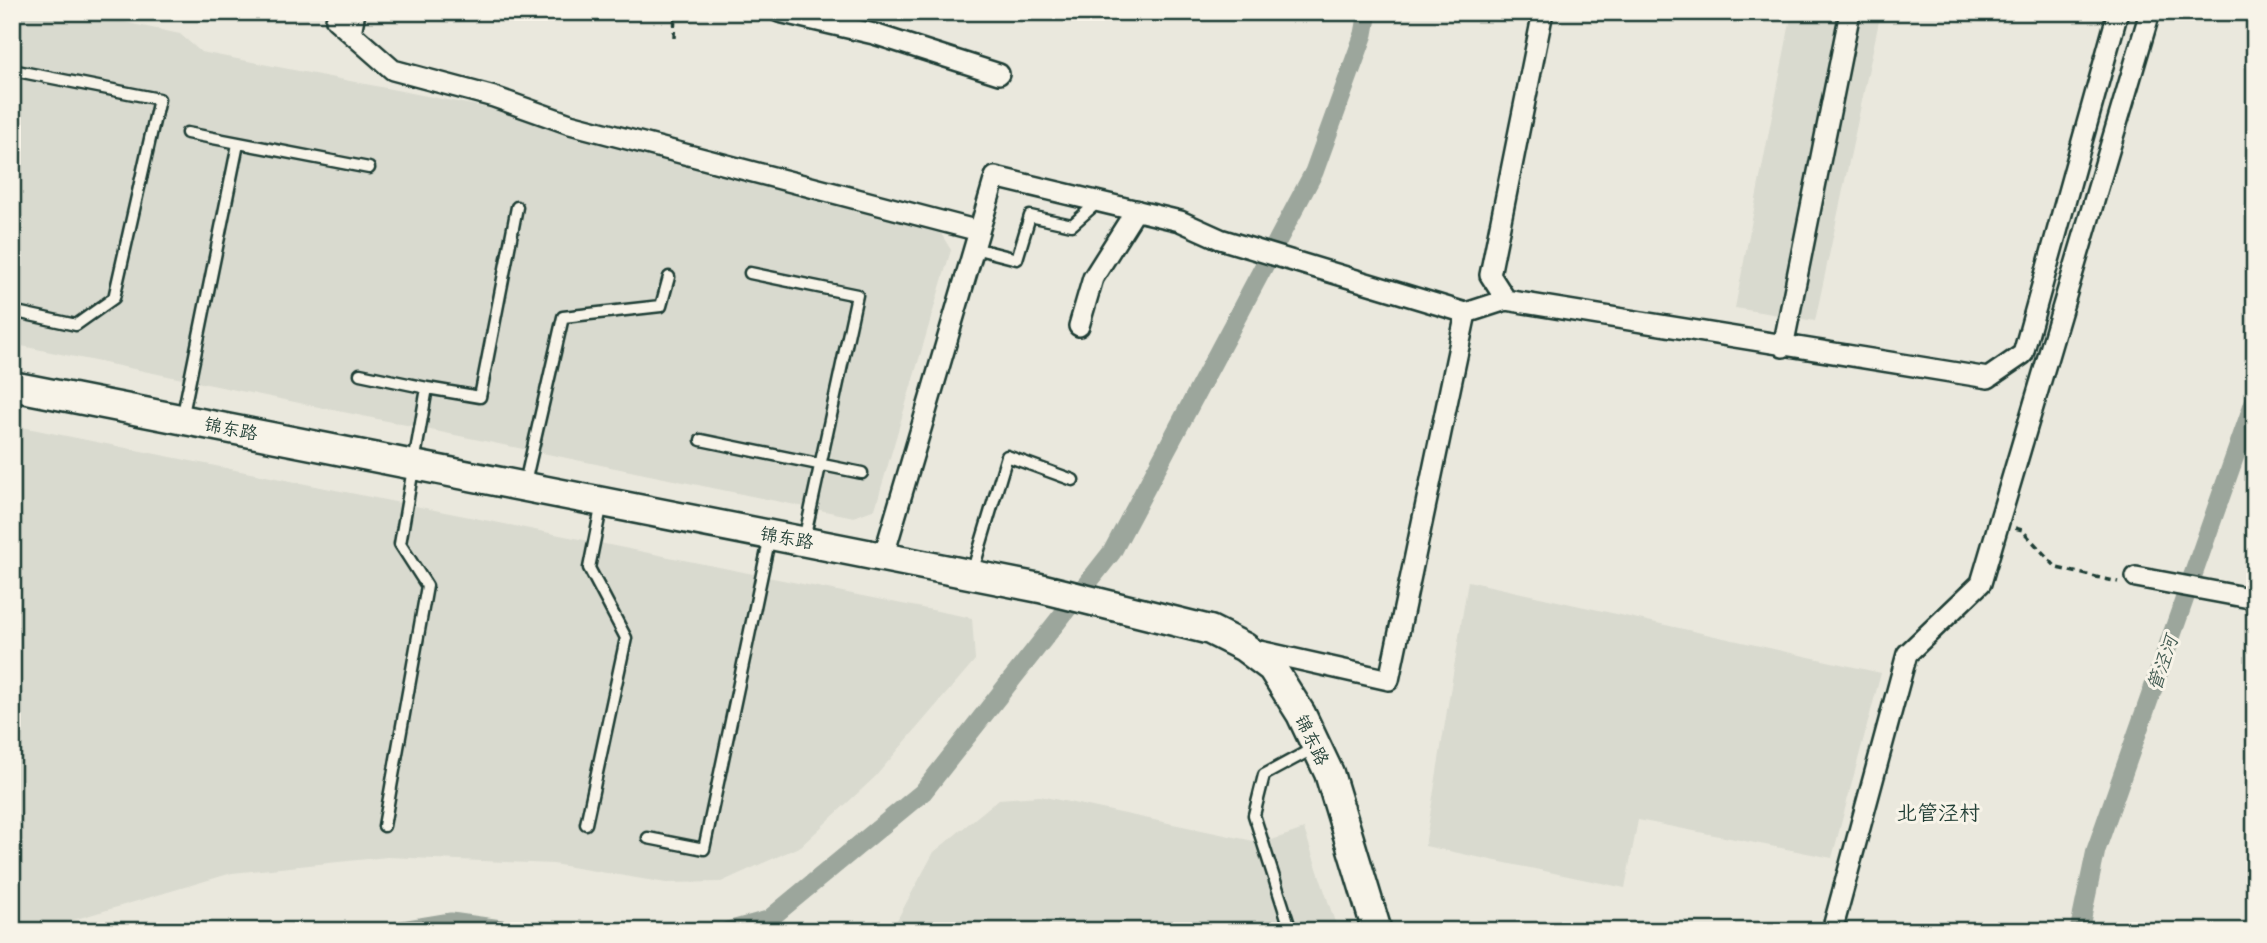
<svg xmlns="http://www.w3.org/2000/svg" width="2267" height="943" font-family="'Playpen Sans','LXGW WenKai TC',sans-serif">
	<rect width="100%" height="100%" fill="#eae8dd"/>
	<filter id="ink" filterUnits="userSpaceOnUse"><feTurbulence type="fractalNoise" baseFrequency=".0143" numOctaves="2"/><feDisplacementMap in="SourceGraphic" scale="14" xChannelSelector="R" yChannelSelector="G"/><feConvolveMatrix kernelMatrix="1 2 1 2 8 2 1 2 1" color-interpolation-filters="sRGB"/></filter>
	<g filter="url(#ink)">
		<path fill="#d9dacf" d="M12,12H77L180,34L201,52L570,124L932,219L951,250L875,509L854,517L12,344Z
			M1792,12H1881L1815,321L1735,308Z
			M12,425L972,618L975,660L875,777L801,846L721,882L666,883L553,864L387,857L232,873L36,931H12Z
			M1468,581L1881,673L1832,858L1638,820L1625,888L1425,846Z
			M1040,796L1263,843L1304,829L1338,931H891L934,852L999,799Z"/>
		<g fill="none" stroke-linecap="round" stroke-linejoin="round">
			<path stroke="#9ca69c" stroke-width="19" d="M396,931L451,922L515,931
				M728,931L768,920L923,792L1112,552L1314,172L1364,34L1368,12
				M2079,931L2096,850L2255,399"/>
			<g stroke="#1f3d34" stroke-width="15">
				<path id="lane" d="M12,70L159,99L114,298L76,325L12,311
					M187,133L369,168
					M974,248L1017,259L1030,216L1072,225L1098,202
					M750,273L857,295L804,540
					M360,374L427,388L400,544L427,586L384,826
					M427,388L480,397L517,207
					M182,419L238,144
					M701,440L862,473
					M525,483L563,317L661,306L669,277
					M972,573L1007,456L1073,480
					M586,824L626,638L589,568L602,503
					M648,838L704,849L770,536
					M1291,931L1254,815L1264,775L1314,748"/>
			</g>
			<g stroke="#1f3d34" stroke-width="24">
				<path id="street" d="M779,12L874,34L999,74
					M1543,12L1490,275L1506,300L1988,378L2023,354L2118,12
					M336,20L393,70L494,97L570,124L979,231
					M351,33L355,12
					M1079,326L1093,278L1136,210
					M1783,347L1850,12
					M883,558L995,177L1180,221L1220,239L1466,313
					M2136,577L2255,599
					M1255,650L1389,680L1466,313L1506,300
					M1832,931L1907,654L1981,583L2150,12"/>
			</g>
			<g stroke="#1f3d34" stroke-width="33">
				<path id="secondary" d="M12,386L1040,588L1210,630L1244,647L1272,668L1301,714L1329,773L1377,931"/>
			</g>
			<path stroke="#1f3d34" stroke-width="3.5" stroke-dasharray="7 5" stroke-linecap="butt" d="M674,38L675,12
				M2015,528L2022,530L2057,568L2118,582"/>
			<use href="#lane" stroke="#f7f3e8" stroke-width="10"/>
			<use href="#street" stroke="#f7f3e8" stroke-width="19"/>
			<use href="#secondary" stroke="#f7f3e8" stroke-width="28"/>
		</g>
	</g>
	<g text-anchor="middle" stroke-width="6" stroke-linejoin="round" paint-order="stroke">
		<g font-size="18" fill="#1f3d34" stroke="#f7f3e8">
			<text transform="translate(231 429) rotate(11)" y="6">锦东路</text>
			<text transform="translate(787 538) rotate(10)" y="6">锦东路</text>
			<text transform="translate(1312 740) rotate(64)" y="6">锦东路</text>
		</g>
		<g font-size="19" font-style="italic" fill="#445c53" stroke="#f7f3e8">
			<text transform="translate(2162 663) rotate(-71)" y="7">管泾河</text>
		</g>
		<g font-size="21" fill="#1f3d34" stroke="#f7f3e8">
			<text x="1938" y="820">北管泾村</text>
		</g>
	</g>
	<rect width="2267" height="943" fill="none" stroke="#f7f3e8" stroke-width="42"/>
	<rect x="21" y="21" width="2225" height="901" fill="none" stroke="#1f3d34" stroke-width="2.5" filter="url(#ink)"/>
</svg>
